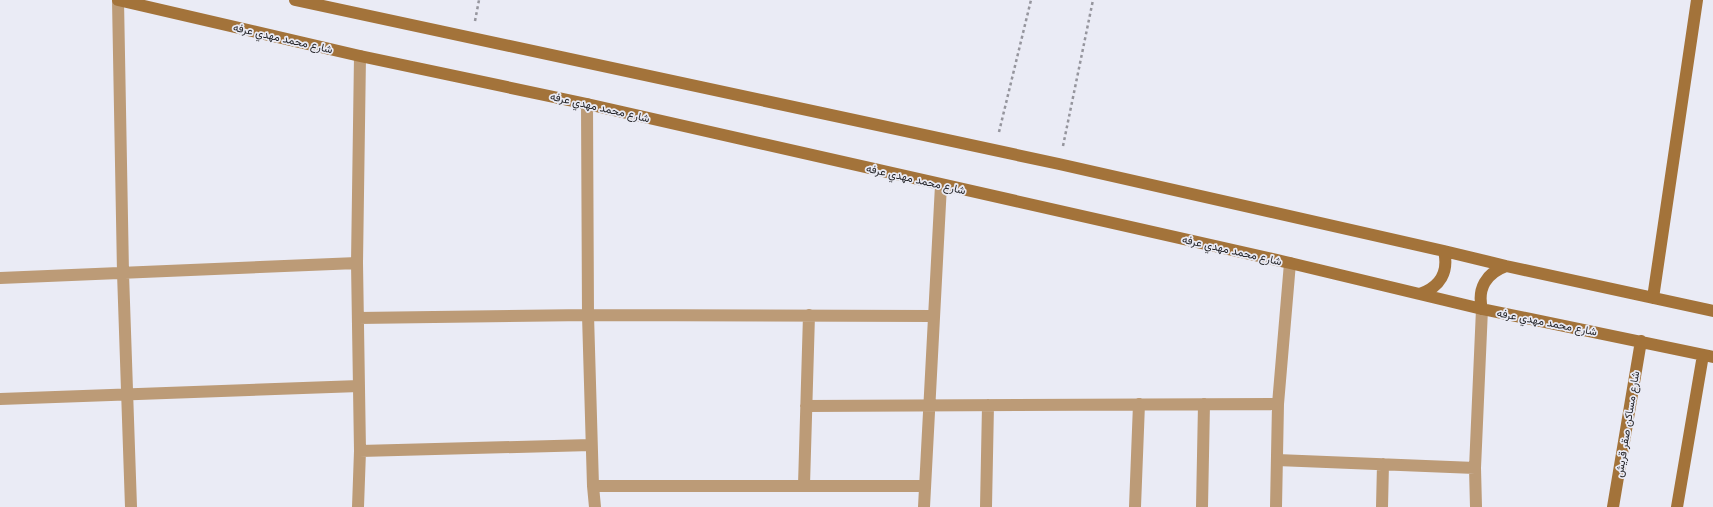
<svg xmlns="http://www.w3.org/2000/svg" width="1713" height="507" font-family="Arial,Vazirmatn,sans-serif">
	<rect width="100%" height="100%" fill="#eaebf5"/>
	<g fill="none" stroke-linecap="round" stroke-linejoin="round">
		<path stroke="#95959d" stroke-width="2.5" stroke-dasharray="3 3" stroke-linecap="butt" d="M475,21L479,0
			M999,132L1031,0
			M1063,146L1093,0"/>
		<path stroke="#bc9b77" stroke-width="12" d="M118,0L123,273L131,507
			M587,104L588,315L593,486L595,507
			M0,278L357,263
			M358,318L588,315L934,316
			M0,399L359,386
			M806,406L1278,404
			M360,451L591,445
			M1277,460L1475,468
			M804,485L809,315
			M593,486H925
			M358,507L360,451L357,263L360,56
			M924,507L941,185
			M986,507L988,405
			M1135,507L1139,404
			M1202,507L1204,404
			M1276,507L1278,404L1290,263
			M1382,507L1383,464
			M1476,507L1475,468L1482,309"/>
		<path stroke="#a3733a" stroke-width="12" d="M118,0L360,56L587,104L1290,263L1482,309L1713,357
			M295,0L1059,164L1444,251L1506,266L1713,311
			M1420,294C1440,287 1449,272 1444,251
			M1653,298L1697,0
			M1482,309C1477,289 1486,273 1506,266
			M1613,507L1641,341
			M1677,507L1703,355"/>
	</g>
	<g text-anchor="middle" stroke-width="3.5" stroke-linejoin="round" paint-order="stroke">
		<g font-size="11" fill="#252529" stroke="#eaebf5">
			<text transform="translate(283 38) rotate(13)" y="4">شارع محمد مهدي عرفه</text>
			<text transform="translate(600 107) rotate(13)" y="4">شارع محمد مهدي عرفه</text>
			<text transform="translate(916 179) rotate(13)" y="4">شارع محمد مهدي عرفه</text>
			<text transform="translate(1232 250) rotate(13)" y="4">شارع محمد مهدي عرفه</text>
			<text transform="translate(1547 322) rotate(11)" y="4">شارع محمد مهدي عرفه</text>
			<text transform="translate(1627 424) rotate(-81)" y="4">شارع مساكن صقر قريش</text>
		</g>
	</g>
</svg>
